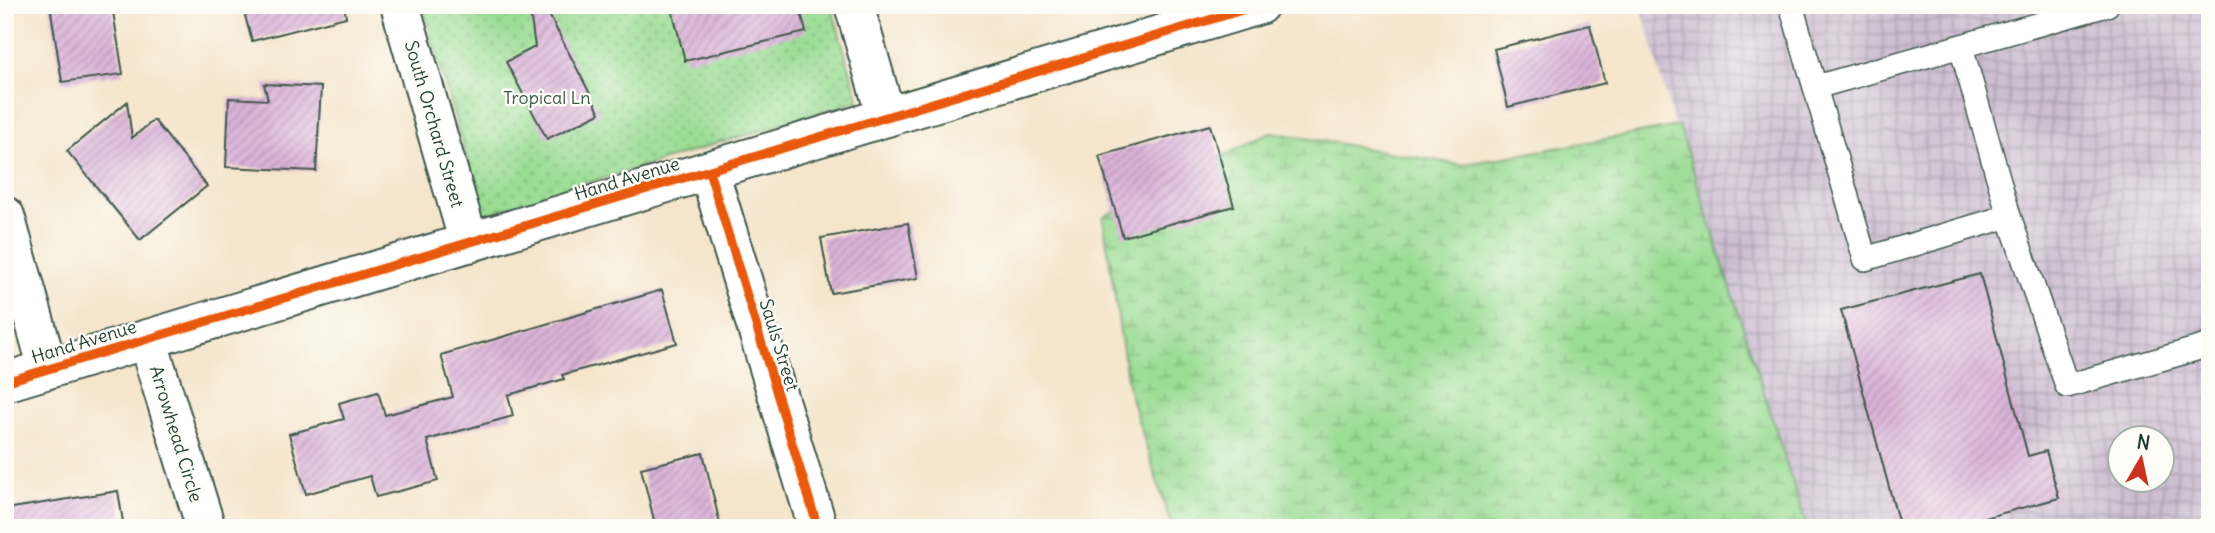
<svg xmlns="http://www.w3.org/2000/svg" width="2215" height="533" font-family="Delius,sans-serif">
	<defs>
		<pattern id="industrial-grid" width="8" height="8" patternUnits="userSpaceOnUse" patternTransform="scale(1.75)"><rect width="8" height="8" fill="#cdbed2"/><path d="M0 4h8M4 0v8" fill="none" stroke="#a69cab"/></pattern>
		<pattern id="wetland-marsh" width="20" height="14" patternUnits="userSpaceOnUse" patternTransform="scale(1.75)"><rect width="20" height="14" fill="#9bdd94"/><path d="M1 5h8M5 5V1M11 12h8M15 12V8" fill="none" stroke="#7eb47a"/></pattern>
		<pattern id="park-dots" width="8" height="8" patternUnits="userSpaceOnUse" patternTransform="scale(1.75)"><rect width="8" height="8" fill="#9bdd94"/><path d="M2 2h.1M6 6h.1" fill="none" stroke="#7eb47a" stroke-width="1.8" stroke-linecap="round"/></pattern>
		<pattern id="building-hatch" width="6" height="6" patternUnits="userSpaceOnUse" patternTransform="scale(1.75)"><rect width="6" height="6" fill="#dbb3d9"/><path d="M-1 1l2-2M0 6l6-6M5 7l2-2" fill="none" stroke="#b193b1"/></pattern>
	</defs>
	<rect width="100%" height="100%" fill="#fdfcf7"/>
	<filter id="ink" filterUnits="userSpaceOnUse"><feTurbulence type="fractalNoise" baseFrequency=".0143" numOctaves="2"/><feDisplacementMap in="SourceGraphic" scale="14" xChannelSelector="R" yChannelSelector="G"/><feConvolveMatrix kernelMatrix="1 2 1 2 8 2 1 2 1" color-interpolation-filters="sRGB"/></filter>
	<filter id="wash" filterUnits="userSpaceOnUse"><feTurbulence type="fractalNoise" baseFrequency=".00686" numOctaves="4" result="noise"/><feDisplacementMap in="SourceGraphic" scale="28" xChannelSelector="R" yChannelSelector="G"/><feGaussianBlur stdDeviation="1.57" result="paint"/><feColorMatrix in="noise" values="0 0 0 0 0 0 0 0 0 0 0 0 0 0 0 0 0 1.4 0 .05"/><feComposite in="paint" operator="in"/></filter>
	<g filter="url(#wash)">
		<rect width="100%" height="100%" fill="#f4e5cb"/>
		<path fill="url(#industrial-grid)" fill-rule="evenodd" d="M1641,5H2210V528H1807L1679,126L1675,127ZM2120,438H2162V480H2120Z"/>
		<path fill="url(#wetland-marsh)" stroke="#5d8d64" stroke-width="2" d="M1679,126L1807,528H1172L1129,391L1103,217L1271,132L1461,165Z"/>
		<path fill="url(#park-dots)" stroke="#5d8d64" stroke-width="2" d="M422,5H831L859,101L723,142L722,140L704,148L483,215Z"/>
		<g id="blocks">
			<path fill="url(#building-hatch)" d="M50,5H112L123,74L62,82Z
				M242,5H344L346,17L252,41Z
				M529,5H544L600,113L547,139L506,62L535,47Z
				M671,5H799L806,32L685,61Z
				M1590,25L1605,83L1508,107L1494,49Z
				M264,84L321,87L316,171L226,167L229,98L268,100Z
				M127,102L132,138L154,120L207,186L140,240L67,151Z
				M1210,125L1234,206L1123,237L1099,156Z
				M908,223L918,278L831,293L821,238Z
				M1980,274L2028,456L2046,451L2059,498L1947,528H1900L1841,310Z
				M662,290L677,343L562,375L564,379L508,395L513,416L427,440L438,481L376,497L370,476L306,494L289,434L344,419L339,403L378,392L385,415L453,397L441,355Z
				M703,453L721,528H656L641,468Z
				M118,491L124,528H8L6,509Z"/>
		</g>
	</g>
	<g filter="url(#ink)">
		<use href="#blocks" fill-opacity="0" stroke="#3f564b" stroke-width="2"/>
		<g fill="none" stroke-linecap="round" stroke-linejoin="round">
			<g stroke="#3f564b" stroke-width="26">
				<path id="service" d="M1791,5L1865,259L2009,216L2067,386L2210,345
					M1961,47L2009,216
					M1816,87L2107,5"/>
			</g>
			<g stroke="#3f564b" stroke-width="42">
				<path id="minor" d="M854,5L886,117
					M709,171L818,528
					M5,216L48,369
					M147,339L206,528"/>
			</g>
			<g stroke="#3f564b" stroke-width="42">
				<path id="tertiary" d="M400,5L469,243
					M5,382L1259,5"/>
			</g>
			<use href="#service" stroke="#fff" stroke-width="23"/>
			<use href="#minor" stroke="#fff" stroke-width="38"/>
			<use href="#tertiary" stroke="#fff" stroke-width="38"/>
			<g stroke="#fdfcf7" stroke-width="13">
				<path id="cycleway" d="M709,171L818,528
					M5,382L1259,5"/>
			</g>
			<use href="#cycleway" stroke="#e8590c" stroke-width="9"/>
		</g>
	</g>
	<g text-anchor="middle" stroke-width="5" stroke-linejoin="round" paint-order="stroke">
		<g font-size="18" fill="#385d47" stroke="#fdfcf7">
			<text x="547" y="104">Tropical Ln</text>
		</g>
		<g font-size="18" fill="#1f3d34" stroke="#fdfcf7">
			<text transform="translate(434 124) rotate(74)" y="6">South Orchard Street</text>
			<text transform="translate(627 179) rotate(-17)" y="6">Hand Avenue</text>
			<text transform="translate(84 342) rotate(-17)" y="6">Hand Avenue</text>
			<text transform="translate(779 345) rotate(73)" y="6">Sauls Street</text>
			<text transform="translate(176 434) rotate(73)" y="6">Arrowhead Circle</text>
		</g>
	</g>
	<rect width="2215" height="533" fill="none" stroke="#fdfcf7" stroke-width="28"/>
	<g transform="translate(2141 459) rotate(9)"><circle r="33" fill="#fdfcf7" stroke="#a4b0a9" stroke-width="2"/>
	<path d="M0-5L12 26L0 18L-12 26Z" fill="#c8321e"/>
	<text y="-10" font-size="19" font-weight="bold" text-anchor="middle" fill="#1f3d34">N</text>
	</g>
</svg>
